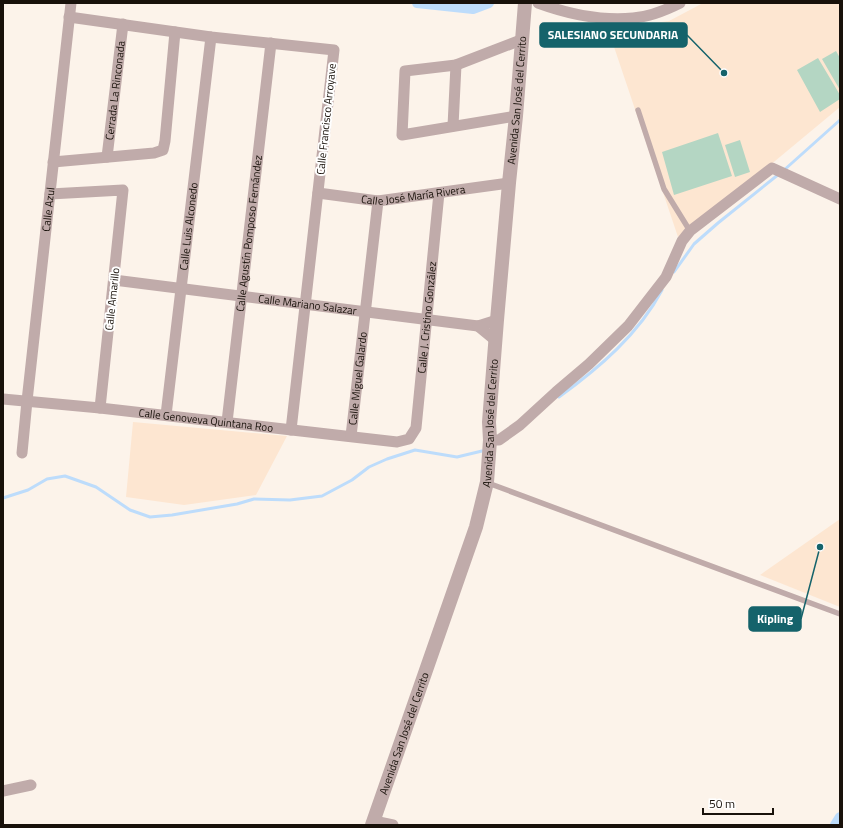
<svg xmlns="http://www.w3.org/2000/svg" width="843" height="828" font-family="'Titillium Web',sans-serif">
	<rect width="100%" height="100%" fill="#fcf3ea"/>
	<path fill="#fde6d1" d="M703,3H840V107L763,171L678,237L608,29L669,21Z
		M133,422L287,436L256,495L184,505L126,497Z
		M840,519V607L760,575Z"/>
	<path fill="#b4d6c3" d="M836,51L840,58V90L822,59Z
		M818,58L840,95V99L820,112L797,70Z
		M718,133L732,176L674,195L662,152Z
		M740,140L750,172L735,177L725,145Z"/>
	<g fill="none" stroke-linecap="round" stroke-linejoin="round">
		<path stroke="#bddcfb" stroke-width="3" d="M783,171L840,120
			M674,272L694,244L718,223L779,174
			M559,397C599,368 639,334 662,290
			M3,498L28,490L47,479L65,476L96,487L130,510L150,517L172,515L237,504L254,499L290,500L322,496L352,480L369,467L387,459L415,450L457,457L482,451"/>
		<path stroke="#bddcfb" stroke-width="10" d="M417,3L473,9L489,3
			M835,825L840,817"/>
		<path stroke="#c0abaa" stroke-width="5.5" d="M638,110L664,189L690,231
			M488,483L840,614"/>
		<g stroke="#c0abaa" stroke-width="11">
			<path d="M538,3C568,14 601,21 633,18C649,17 666,10 680,3"/>
			<path d="M69,17L211,37L334,50L291,430"/>
			<path d="M516,116L402,135L405,71L456,65L521,40"/>
			<path d="M453,126L456,65"/>
			<path id="s1" d="M107,157L123,24"/>
			<path d="M53,162L154,153L163,150L165,141L175,32"/>
			<path id="s2" d="M318,193L378,201L509,183"/>
			<path d="M50,194L123,190L100,408"/>
			<path id="s3" d="M114,280L478,326L497,320"/>
			<path d="M478,326L495,340"/>
			<path id="s4" d="M3,399L100,408L397,442L409,439L416,428L439,193"/>
			<path id="s5" d="M166,415L211,37"/>
			<path id="s6" d="M227,422L271,43"/>
			<path id="s7" d="M351,436L378,201"/>
			<path d="M490,440H499L520,425L556,392L589,364L628,326L666,277L682,241L690,231L772,168L840,199"/>
			<path id="s8" d="M22,453L27,401L71,3"/>
			<path d="M3,791L31,785"/>
			<path d="M374,821L393,825"/>
		</g>
		<path stroke="#c0abaa" stroke-width="14" id="s9" d="M372,825L476,527L487,482L490,440L489,422L497,320L509,183L516,116L525,3"/>
	</g>
	<g text-anchor="middle" stroke-width="4" stroke-linejoin="round" paint-order="stroke">
		<g font-size="11" fill="#18110a" stroke="#fff">
			<text dy="4" stroke="none"><textPath href="#s1" startOffset="67">Cerrada La Rinconada</textPath></text>
			<text dy="4" stroke="none"><textPath href="#s9" startOffset="745">Avenida San José del Cerrito</textPath></text>
			<text transform="translate(326 119) rotate(-84)" y="4">Calle Francisco Arroyave</text>
			<text dy="4" stroke="none"><textPath href="#s2" startOffset="96">Calle José María Rivera</textPath></text>
			<text dy="4" stroke="none"><textPath href="#s8" startOffset="245">Calle Azul</textPath></text>
			<text dy="4" stroke="none"><textPath href="#s5" startOffset="190">Calle Luis Alconedo</textPath></text>
			<text dy="4" stroke="none"><textPath href="#s6" startOffset="190">Calle Agustín Pomposo Fernández</textPath></text>
			<text transform="translate(112 299) rotate(-84)" y="4">Calle Amarillo</text>
			<text dy="4" stroke="none"><textPath href="#s3" startOffset="195">Calle Mariano Salazar</textPath></text>
			<text dy="4" stroke="none"><textPath href="#s4" startOffset="533">Calle J. Cristino González</textPath></text>
			<text dy="4" stroke="none"><textPath href="#s7" startOffset="58">Calle Miguel Galardo</textPath></text>
			<text dy="4" stroke="none"><textPath href="#s4" startOffset="204">Calle Genoveva Quintana Roo</textPath></text>
			<text dy="4" stroke="none"><textPath href="#s9" startOffset="421">Avenida San José del Cerrito</textPath></text>
			<text dy="4" stroke="none"><textPath href="#s9" startOffset="97">Avenida San José del Cerrito</textPath></text>
		</g>
	</g>
	<path fill="none" stroke="#15636b" stroke-width="1.5" d="M724 73L687 35M820 547L801 619"/>
	<g fill="#15636b" stroke="#fff" stroke-width="1.5">
		<circle cx="724" cy="73" r="4"/>
		<circle cx="820" cy="547" r="4"/>
	</g>
	<g fill="#15636b" stroke="#15636b" stroke-width="1.5">
		<rect x="540" y="23" width="147" height="24" rx="4"/>
		<rect x="749" y="607" width="52" height="24" rx="4"/>
	</g>
	<g font-size="12" text-anchor="middle" font-weight="bold" fill="#fff">
		<text x="613" y="39">SALESIANO SECUNDARIA</text>
		<text x="775" y="623">Kipling</text>
	</g>
	<rect width="843" height="828" fill="none" stroke="#18110a" stroke-width="8"/>
	<path d="M703 808v6h70v-6" fill="none" stroke="#18110a" stroke-width="2"/>
	<text x="709" y="808" font-size="12" fill="#18110a" stroke="#ffffff" stroke-width="3" paint-order="stroke">50 m</text>
</svg>
